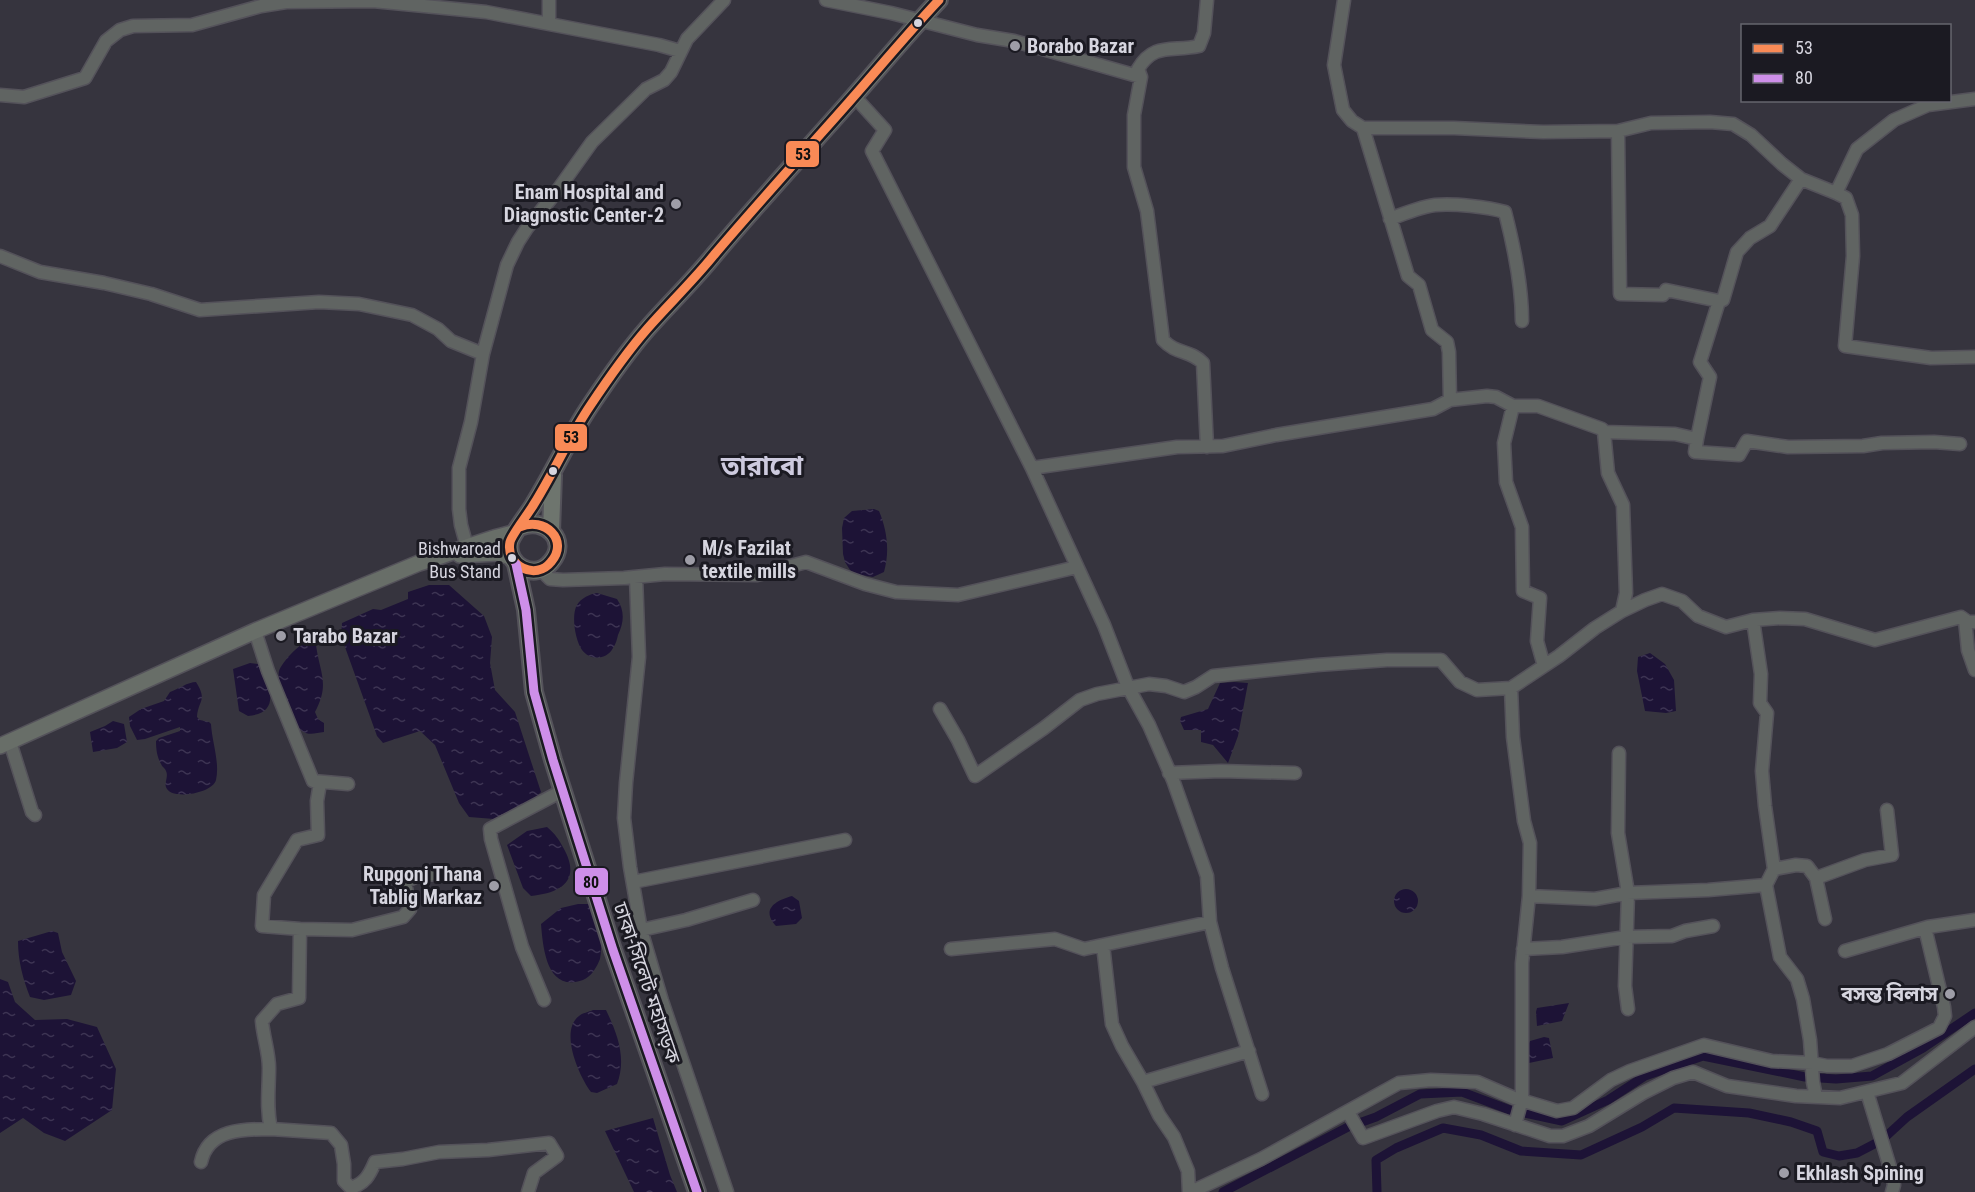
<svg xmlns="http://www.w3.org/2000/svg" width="1975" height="1192" font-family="'Roboto Condensed','Noto Sans Bengali',sans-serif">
	<defs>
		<pattern id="water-ripples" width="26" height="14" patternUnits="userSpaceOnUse" patternTransform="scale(1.5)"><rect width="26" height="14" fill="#1d1336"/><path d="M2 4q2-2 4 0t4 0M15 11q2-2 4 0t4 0" fill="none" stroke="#3d3453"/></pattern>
	</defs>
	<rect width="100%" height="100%" fill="#36343e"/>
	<path fill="url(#water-ripples)" d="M874,509L879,511C887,530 890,551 884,572L873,577L856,574L850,570L845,562L843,554L842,528L844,518L852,511Z
		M429,585H449L484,616L492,637L490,663L495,690L515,712L541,792L524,809L494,819L469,817L459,803L435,745L420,731L383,743L377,736L341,636L342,623L373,609L381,610L408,599V592Z
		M597,593L617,599C625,611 624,622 618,635C617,639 616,644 613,648C607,660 590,661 582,650C575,640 571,615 577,605C581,598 590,594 597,593Z
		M308,641L316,645C320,674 330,684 315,712L318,719L324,723V732C316,733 309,736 302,731C292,724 276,682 279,671C282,662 299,644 308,641Z
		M1650,653L1665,664L1674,680L1676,711L1666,713L1645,711L1637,671L1638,657Z
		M250,663L258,664C270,685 282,713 248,716L239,711L233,669Z
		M196,682C208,701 198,700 197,717L200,720L209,722L211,724C212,742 220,762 216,780C213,793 174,800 167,789C163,784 169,777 166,771C165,768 162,767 161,764C157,757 156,749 156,741L159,738L180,731V727L145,739L137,740L130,726L129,717L141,709L164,701L170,692C178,689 188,682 196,682Z
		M1234,682L1248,683L1238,736L1228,763L1213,745L1201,742V730H1184L1180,721L1181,717L1208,709L1220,683Z
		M113,721L124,724L127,742L117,748L93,752L90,732L105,726Z
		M547,827C556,835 558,838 564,849C581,880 562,893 531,896L523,888L507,845L527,831Z
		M1394 901a12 12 0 1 1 24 0a12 12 0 1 1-24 0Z
		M792,896L799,901L802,918L796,924L776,926C760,909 777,900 792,896Z
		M578,904H590C596,921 604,939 600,959C597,967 591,977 583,980C547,993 543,949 541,924L561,908Z
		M52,931L58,933L62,952L76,981L71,995L44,1000L30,997C23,979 18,961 18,941Z
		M0,979L8,982L15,1002L35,1020L67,1019L97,1027L116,1069L112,1110L65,1141L44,1133L23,1118L0,1133Z
		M1569,1003L1562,1021L1537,1026L1536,1012L1537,1008Z
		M593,1010H606C617,1033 627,1058 617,1084L597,1093L591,1092C579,1076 559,1031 579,1016C582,1013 589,1012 593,1010Z
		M1544,1037L1549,1038L1553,1058L1529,1063L1525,1052L1530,1041Z
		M653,1118L670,1175L677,1192H634L605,1131Z"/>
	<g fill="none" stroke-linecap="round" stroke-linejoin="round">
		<path stroke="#1d1336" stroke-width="9" d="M1223,1192L1348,1127L1376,1117L1420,1094L1462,1092L1510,1110L1562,1121L1608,1100L1645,1076L1703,1056L1805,1077L1836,1079L1872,1076L1923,1048L1975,1013
			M1377,1192L1376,1160L1396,1148L1443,1128L1481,1135L1521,1151L1581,1155L1642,1127L1674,1108L1749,1113L1791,1122L1817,1131L1823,1152L1839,1156L1857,1153L1882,1140L1907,1117L1975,1069"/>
		<g stroke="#54525a" stroke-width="15">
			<path id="minor" d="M826,0L891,13L977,35L1014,41L1141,77
				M1344,0L1334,65L1343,110L1352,121L1363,128H1454L1543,132L1618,131L1651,123L1710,122L1733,124L1751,135L1782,164L1801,179L1836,193L1857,149L1894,120L1928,105L1975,99
				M549,24V0
				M0,95L24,97L85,78L106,41L120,30L133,26L192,25L261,6L286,2L373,1L486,12L659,45L680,51
				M854,96L885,130L872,151L1032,468L1104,625L1128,687L1149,725L1173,780L1207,876L1210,922L1222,968L1262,1094
				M1363,128L1408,276L1419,285L1432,330L1447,342L1449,352L1450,400L1487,396L1496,397L1513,406
				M1618,131L1620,294L1663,295L1666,290L1719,301L1700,362L1710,377L1697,439L1675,434L1604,432L1608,473L1623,505L1626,593L1622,611
				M1836,193L1846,198L1852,215L1853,256L1845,346L1931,358L1975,357
				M1390,219C1405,213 1420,207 1435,205C1453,203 1488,207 1505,212C1514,247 1522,285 1522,321
				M0,256L40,272L104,283L151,294L200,310L319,302L359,304L412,315L438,329L451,341L483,354
				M1719,301L1723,300L1737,252L1750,238L1770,226L1801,179
				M1697,439L1695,452L1739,455L1747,441L1788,447L1863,446L1882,443L1934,442L1960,444
				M1207,447L1203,363C1189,349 1177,355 1163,340L1147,211L1134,167V115L1141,77L1138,69C1154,42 1172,52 1199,46L1204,33L1207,0
				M1032,468L1177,447L1223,446L1276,435L1433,409L1450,400
				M469,554L461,525L459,509V468L471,422L483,354L507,265L518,242L527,228L557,191L592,142L646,89L664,80L671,72L687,39L724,0
				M541,570L550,579L563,580L624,578L665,574L757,575L806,562L865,584L896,592L958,595L1077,567
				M636,577L639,657L626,783L624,818L630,867L641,930L662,1001L727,1192
				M1753,620L1761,674L1760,703L1767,713L1762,771L1765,806L1774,869L1766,885L1780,957L1797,979L1803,999L1810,1040L1813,1082L1816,1097
				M1965,620L1968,650L1975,670
				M255,631L268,671L313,781L348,784
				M1544,666L1537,641L1540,598L1523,591L1522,527L1506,482L1504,443L1513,406H1538L1602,429L1604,432
				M1511,688L1513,737L1524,821L1530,843L1529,896L1522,963V1099L1515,1125
				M940,709L958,740L975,776L1044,728L1080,700L1097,694L1149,684L1166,686L1184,692L1196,687L1213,676L1317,665L1387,660H1441L1460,682L1477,690L1511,688L1559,656L1595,628L1622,611L1645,600L1662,594L1682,601L1698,616L1726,627L1753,620L1780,618L1805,619L1875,640L1961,617L1968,622H1975
				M10,742L32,812L35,815
				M1619,753L1618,833L1628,893L1625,986L1628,1009
				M1169,773L1221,771L1295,773
				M320,783L317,801L318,835L297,840L264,895L262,926L300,929L352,930L403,917L410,909L405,882L417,876L445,873
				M1774,869L1796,865L1807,866L1816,878L1865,860L1892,855L1887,810
				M1816,878L1825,919
				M633,882L845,840
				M1529,896L1595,899L1628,893L1708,890L1766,885
				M300,929L299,998L277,1004L262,1021C263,1036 269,1052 269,1068C269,1089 266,1108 271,1129L331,1133L341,1145L344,1164V1181L351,1188C365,1183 369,1176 375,1162L403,1159L439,1152L488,1150L549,1143L557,1156L534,1173L528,1192
				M641,930L686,920L753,900
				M1103,945L1112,1024L1122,1046L1143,1082L1249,1051
				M951,949L1055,939L1084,949L1210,922
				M1523,949L1562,947L1626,937L1672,936L1685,931L1713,926
				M1845,951L1928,927L1975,920
				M544,1000L522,947L491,839L490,829L562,791
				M1143,1082L1159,1115L1174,1137L1188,1171L1189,1192
				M1867,1092L1892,1174L1894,1185L1892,1192
				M1348,1112L1363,1138L1437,1111L1454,1107L1483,1114L1550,1136H1563L1589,1126L1643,1093L1673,1078L1693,1072L1727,1086L1796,1096L1840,1098L1902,1083L1975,1027
				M201,1162C208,1129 243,1129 271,1129
				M1191,1192L1261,1159L1399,1083L1431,1080L1477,1082L1514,1098L1557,1111L1573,1108L1611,1080L1630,1071L1704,1045L1772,1061L1812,1063L1827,1066H1852L1888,1054L1939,1028L1945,1016L1944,1007L1925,928"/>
		</g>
		<g stroke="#54525a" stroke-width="18">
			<path id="major" d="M460,555L498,553L511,557
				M0,746L255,631L419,563C451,554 481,540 513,533"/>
		</g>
		<g stroke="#54525a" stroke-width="20">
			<path id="highway" d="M520,527C544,516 570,540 551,562C536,581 505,566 510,542C512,534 529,513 534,504C554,472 569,437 590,406C608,379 626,353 647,329C669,304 693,281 714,255C758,203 804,153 849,102C879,68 908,33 939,0
				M551,532L553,475
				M516,564L526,610L534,692L553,760L613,950L697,1192"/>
		</g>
		<use href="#minor" stroke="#606462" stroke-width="12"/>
		<use href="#major" stroke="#686e68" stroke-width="15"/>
		<use href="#highway" stroke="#6e756e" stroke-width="16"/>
		<g stroke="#1b1a22" stroke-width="14">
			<path id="bus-1" d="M520,527C544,516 570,540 551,562C536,581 505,566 510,542C512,534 529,513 534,504C554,472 569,437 590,406C608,379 626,353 647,329C669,304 693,281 714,255C758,203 804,153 849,102C879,68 908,33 939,0"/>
		</g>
		<g stroke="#1b1a22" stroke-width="14">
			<path id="bus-2" d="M516,564L526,610L534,692L553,760L613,950L697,1192"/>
		</g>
		<use href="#bus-1" stroke="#f98a56" stroke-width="9"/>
		<use href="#bus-2" stroke="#ce8fe9" stroke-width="9"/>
	</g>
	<g fill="#d6d5df" stroke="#1b1a22" stroke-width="2">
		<circle cx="918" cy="23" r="5"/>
		<circle cx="553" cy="471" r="5"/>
		<circle cx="512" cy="558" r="5"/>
	</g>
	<g fill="#9e9da7" stroke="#1b1a22" stroke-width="2">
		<circle cx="1015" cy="46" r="6"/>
		<circle cx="676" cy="204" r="6"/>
		<circle cx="690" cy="560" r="6"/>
		<circle cx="281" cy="636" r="6"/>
		<circle cx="494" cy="886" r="6"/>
		<circle cx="1950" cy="994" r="6"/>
		<circle cx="1784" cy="1173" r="6"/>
	</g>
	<g text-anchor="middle" stroke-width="6" stroke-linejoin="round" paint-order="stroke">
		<g font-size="18" fill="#d6d5df" stroke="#1b1a22" text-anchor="end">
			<text x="501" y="555">Bishwaroad<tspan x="501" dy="23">Bus Stand</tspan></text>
		</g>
		<g font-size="20" font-weight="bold" fill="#d6d5df" stroke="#1b1a22" text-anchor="start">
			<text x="1027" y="53">Borabo Bazar</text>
			<text x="664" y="199" text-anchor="end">Enam Hospital and<tspan x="664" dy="23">Diagnostic Center-2</tspan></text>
			<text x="702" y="555">M/s Fazilat<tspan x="702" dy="23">textile mills</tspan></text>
			<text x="293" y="643">Tarabo Bazar</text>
			<text x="482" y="881" text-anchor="end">Rupgonj Thana<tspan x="482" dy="23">Tablig Markaz</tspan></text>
			<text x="1938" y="1001" text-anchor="end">বসন্ত বিলাস</text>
			<text x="1796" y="1180">Ekhlash Spining</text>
		</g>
		<g font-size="20" fill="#d6d5df" stroke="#1b1a22">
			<text transform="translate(647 983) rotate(71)" y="7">ঢাকা-সিলেট মহাসড়ক</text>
		</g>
		<g font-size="26" font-weight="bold" fill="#cdcade" stroke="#1b1a22">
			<text x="762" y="475">তারাবো</text>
		</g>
	</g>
	<g stroke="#1b1a22" stroke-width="2">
		<rect x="785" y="140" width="35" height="28" rx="6" fill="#f98a56"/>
		<rect x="554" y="423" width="34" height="29" rx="6" fill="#f98a56"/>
		<rect x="574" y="867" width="35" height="29" rx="6" fill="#ce8fe9"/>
	</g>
	<g font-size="16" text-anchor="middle" font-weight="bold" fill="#111">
		<text x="803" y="160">53</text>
		<text x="571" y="443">53</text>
		<text x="591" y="888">80</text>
	</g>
	<rect x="1741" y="24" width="210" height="78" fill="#1b1a22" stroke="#66656e" stroke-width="1.5"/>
	<rect x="1753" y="44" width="30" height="9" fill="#f98a56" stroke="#66656e" stroke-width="1.5"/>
	<text x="1795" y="54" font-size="18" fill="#d6d5df">53</text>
	<rect x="1753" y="74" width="30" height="9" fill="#ce8fe9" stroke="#66656e" stroke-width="1.5"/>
	<text x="1795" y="84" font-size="18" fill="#d6d5df">80</text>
</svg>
